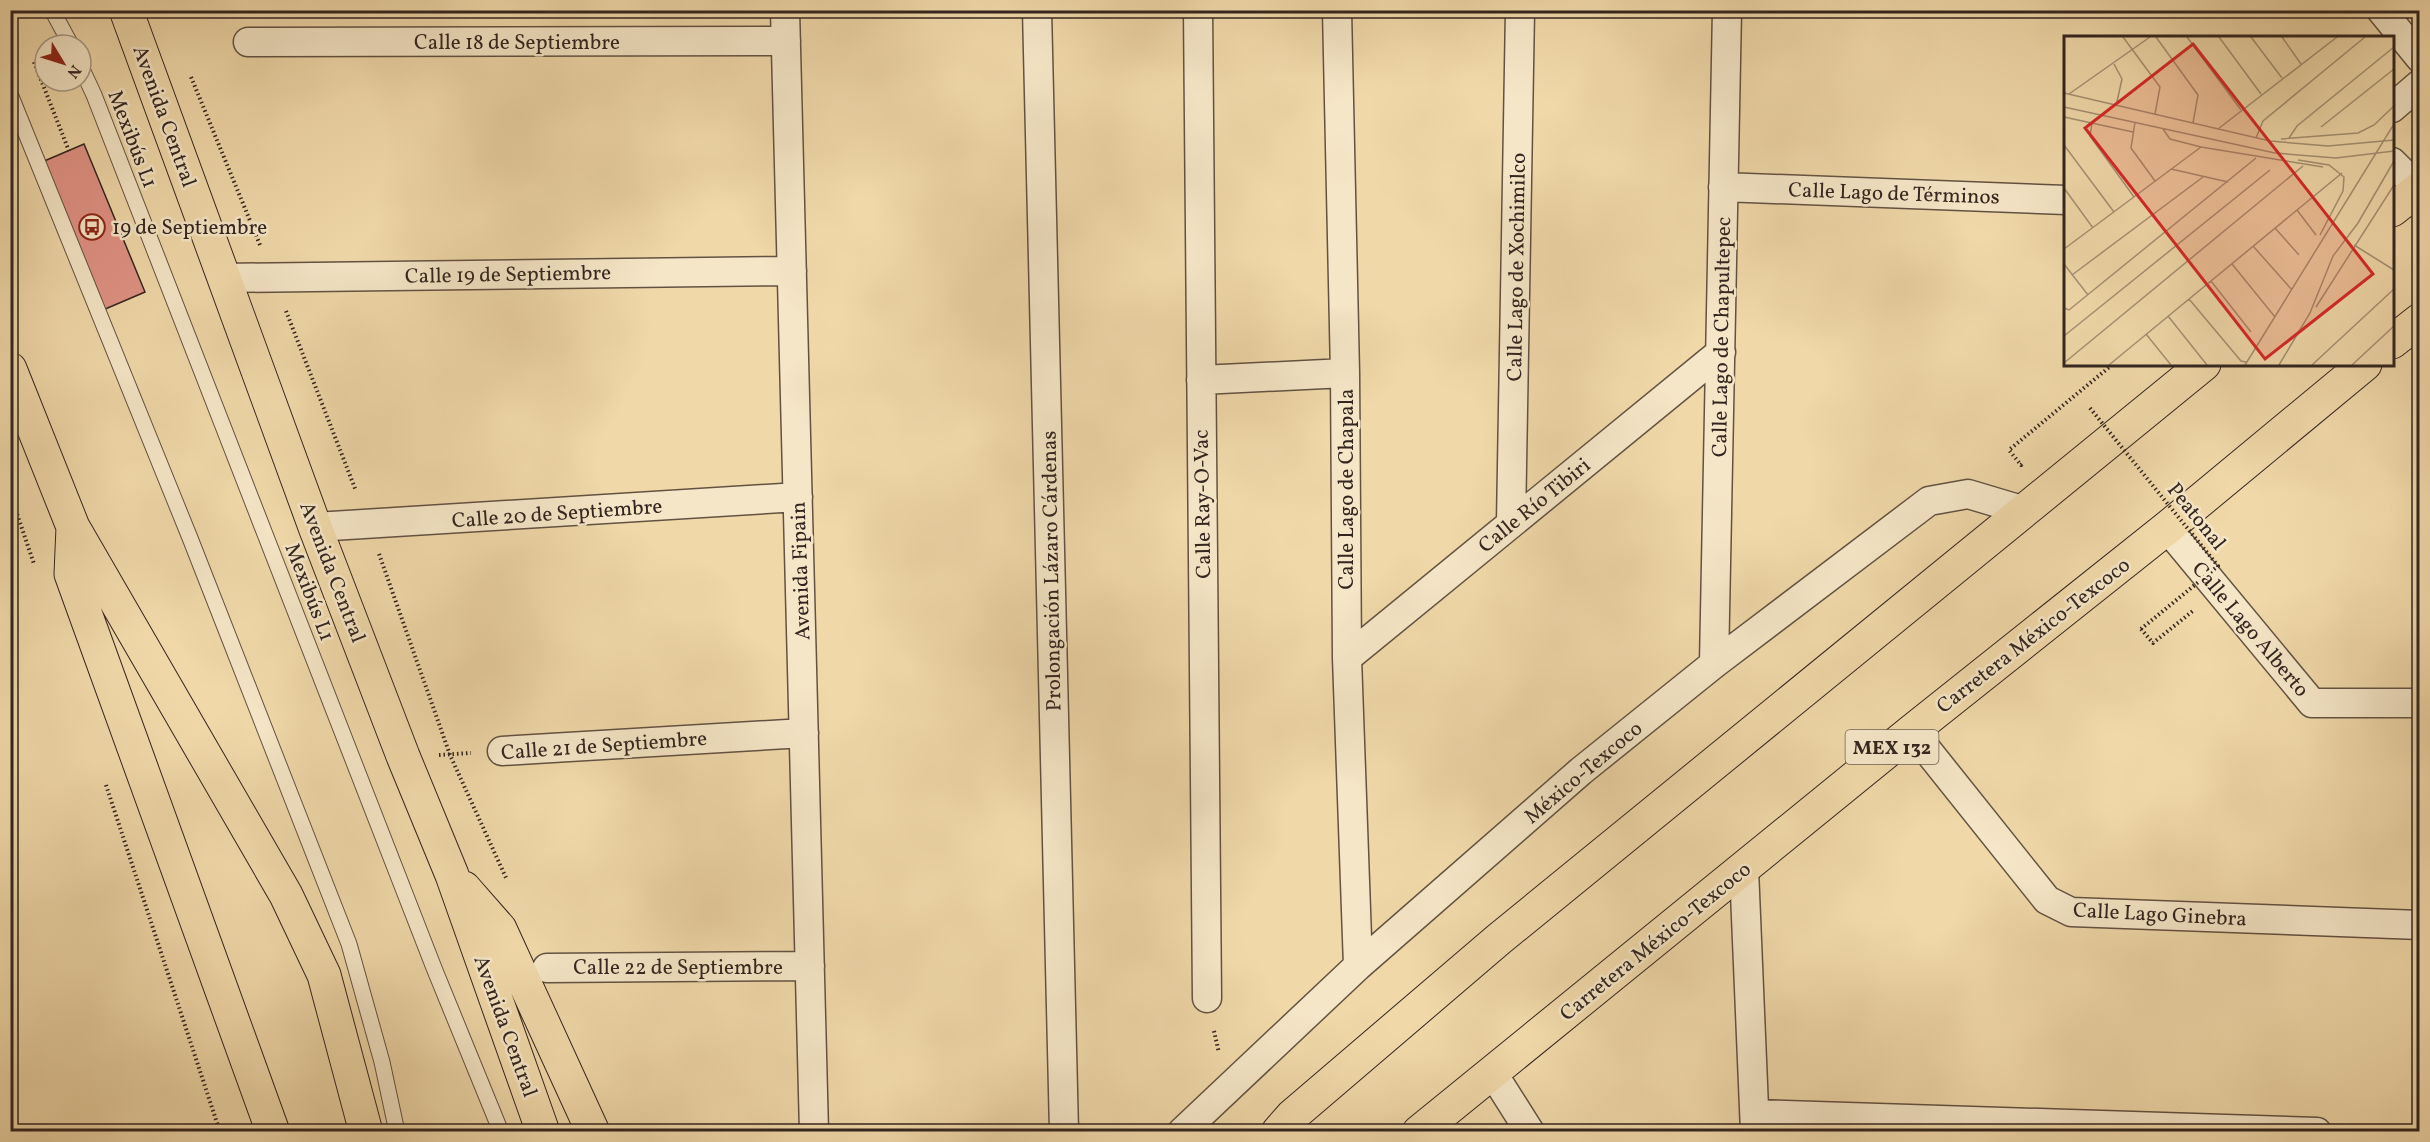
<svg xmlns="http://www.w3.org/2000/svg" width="2430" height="1142" font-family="Vollkorn,serif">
	<rect width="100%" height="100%" fill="#f0d8a9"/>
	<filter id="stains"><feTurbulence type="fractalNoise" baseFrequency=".00333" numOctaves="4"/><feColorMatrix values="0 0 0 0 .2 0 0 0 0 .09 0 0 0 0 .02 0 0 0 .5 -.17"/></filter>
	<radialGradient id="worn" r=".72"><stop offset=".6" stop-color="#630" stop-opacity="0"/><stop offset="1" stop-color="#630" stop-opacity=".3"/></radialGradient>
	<path fill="#e09285" stroke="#332520" stroke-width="1.5" d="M84,144L145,292L103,310L42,162Z"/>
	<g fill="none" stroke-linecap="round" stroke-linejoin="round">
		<g stroke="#625242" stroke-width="17">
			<path id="service" d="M52,10L71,45
				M81,67L94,95L434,968L501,1132
				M10,94L190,538L349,944L382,1062L397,1132"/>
		</g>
		<g stroke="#625242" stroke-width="31">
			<path id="minor" d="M785,10L814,1132
				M1037,10L1064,1132
				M1198,10L1207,998
				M1337,10L1345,373L1347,658L1358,966
				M2381,10L2420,58
				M248,42L786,41
				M2392,108L2420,84
				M2392,162L2419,189
				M1723,187L2066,200
				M224,278L792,271
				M1201,380L1345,373
				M1511,523L1520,10
				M315,527L798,497
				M2167,528L2312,703H2420
				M1347,658L1721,352
				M1714,664L1727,10
				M1912,731L2047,900L2071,912L2420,925
				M502,751L804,733
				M1744,869L1755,1132
				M547,968L810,966
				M1492,1072L1530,1132
				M1755,1114L2317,1132
				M1182,1132L1358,966L1581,771L1714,664L1929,501L1968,494L2025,511"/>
		</g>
		<g stroke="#332520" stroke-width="35">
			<path id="trunk" d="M126,10L315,527L403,756L452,875L543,1132
				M2392,210L2420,188
				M2392,342L2420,320
				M10,369L73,527L286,895L324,975L366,1132
				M73,527L71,574L273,1132
				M464,888L500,929L593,1132
				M1278,1132L1292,1116L1499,939L2204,364
				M1419,1132L1912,731L2167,528L2365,364"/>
		</g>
		<path stroke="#332520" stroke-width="4" stroke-dasharray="1.5 3" stroke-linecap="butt" d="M34,62L69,151
			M191,77L260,245
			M286,311L356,491
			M2022,464L2021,465L2009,450L2113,364
			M10,493L34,564
			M379,554L450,755L507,880
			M2141,629L2153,643L2194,610
			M439,755L471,753
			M106,785L220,1132
			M1214,1031L1219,1053"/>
		<use href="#service" stroke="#f5e6c7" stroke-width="15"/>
		<use href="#minor" stroke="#f5e6c7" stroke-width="28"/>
		<use href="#trunk" stroke="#f0d8a9" stroke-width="33"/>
		<path stroke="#332520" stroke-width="4" stroke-dasharray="1.5 3" stroke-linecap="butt" d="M2090,408L2218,566L2141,629"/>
	</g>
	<defs>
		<g id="bus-ring" transform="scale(1.35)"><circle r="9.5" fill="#f5e6c7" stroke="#8f2418" stroke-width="1.5"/><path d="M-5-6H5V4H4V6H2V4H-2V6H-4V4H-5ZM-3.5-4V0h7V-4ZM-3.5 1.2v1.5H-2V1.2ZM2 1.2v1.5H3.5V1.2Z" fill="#8f2418"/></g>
	</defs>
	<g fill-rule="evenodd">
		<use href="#bus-ring" x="92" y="227"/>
	</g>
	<g text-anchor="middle" stroke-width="5" stroke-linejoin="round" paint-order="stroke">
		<rect fill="#f5e6c7" stroke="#6d5f52" stroke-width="1.5" x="1845.5" y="730" width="93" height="34" rx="4.5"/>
		<g font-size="20" font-weight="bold" fill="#332520">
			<text x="1892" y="754">MEX 132</text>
		</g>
		<g font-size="21" fill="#332520" stroke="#f5e6c7">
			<text x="517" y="49">Calle 18 de Septiembre</text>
			<text transform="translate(165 116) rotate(70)" y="7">Avenida Central</text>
			<text transform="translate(133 139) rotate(69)" y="7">Mexibús L1</text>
			<text transform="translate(1894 193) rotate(2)" y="7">Calle Lago de Términos</text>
			<text transform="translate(1516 267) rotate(-89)" y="7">Calle Lago de Xochimilco</text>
			<text transform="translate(508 274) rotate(-1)" y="7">Calle 19 de Septiembre</text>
			<text transform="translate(1721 337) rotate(-89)" y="7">Calle Lago de Chapultepec</text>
			<text transform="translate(1346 489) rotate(-90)" y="7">Calle Lago de Chapala</text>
			<text transform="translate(1202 504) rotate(-91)" y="7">Calle Ray-O-Vac</text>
			<text transform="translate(1534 505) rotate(-39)" y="7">Calle Río Tibiri</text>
			<text transform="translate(557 513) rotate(-4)" y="7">Calle 20 de Septiembre</text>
			<text transform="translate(2197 516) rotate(51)" y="7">Peatonal</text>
			<text transform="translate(800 571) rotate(-92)" y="7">Avenida Fipain</text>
			<text transform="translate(1051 571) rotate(-91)" y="7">Prolongación Lázaro Cárdenas</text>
			<text transform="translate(333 572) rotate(69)" y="7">Avenida Central</text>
			<text transform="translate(310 592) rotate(69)" y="7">Mexibús L1</text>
			<text transform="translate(2251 629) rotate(50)" y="7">Calle Lago Alberto</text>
			<text transform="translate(2033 635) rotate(-38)" y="7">Carretera México-Texcoco</text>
			<text transform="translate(604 745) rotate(-4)" y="7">Calle 21 de Septiembre</text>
			<text transform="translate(1583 772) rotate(-40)" y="7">México-Texcoco</text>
			<text transform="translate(2160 914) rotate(3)" y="7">Calle Lago Ginebra</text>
			<text transform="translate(1655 941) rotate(-39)" y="7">Carretera México-Texcoco</text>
			<text x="678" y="974">Calle 22 de Septiembre</text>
			<text transform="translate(506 1026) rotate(70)" y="7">Avenida Central</text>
		</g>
		<g font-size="21" fill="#332520" stroke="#f5e6c7" text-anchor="start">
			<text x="112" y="234">19 de Septiembre</text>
		</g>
	</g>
	<g transform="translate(2064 36)">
		<rect width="330" height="330" fill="#f0d8a9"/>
		<path fill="none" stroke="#a49072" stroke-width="1.5" d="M59,1L96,51L91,78M92,1L134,59L129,87M123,1L177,74M155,1L197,58M187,1L218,42M218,1L237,28M50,28L58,43L52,70M0,57L206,105L264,110L330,104M5,58L86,1M0,71L211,117L272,122L330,115M0,81L69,96M71,86L67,112L91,145M28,87L26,100L70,161M257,91L330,33M99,93L106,103L137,111L259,131M154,93L273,1M192,102L199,85L301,1M225,102L233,90L330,11M217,103L294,97L310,89L330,70M0,109L50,176M234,124L265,129L280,141L279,155L256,199M107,133L164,146M0,152L29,192M233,174L252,199M211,192L235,219M290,209L330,234M189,210L228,254M0,213L137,111M0,228L24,259M168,228L211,281M8,239L139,141M147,245L187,296M125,263L177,325L182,326M252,271L330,149M0,272L5,274L192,122M104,280L143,329M82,298L107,329M0,300L206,134M0,327L239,130M45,329L278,137M181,329L330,88M215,329L246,277L269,220L294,187L330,125M248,329L330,253M288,329L330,290"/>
		<path fill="#d62828" fill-opacity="0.15" stroke="#d62828" stroke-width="3" d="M129,8L309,238L201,323L21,92Z"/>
		<rect width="330" height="330" fill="none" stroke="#332520" stroke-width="3"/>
	</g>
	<rect width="2430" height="1142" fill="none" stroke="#f0d8a9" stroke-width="36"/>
	<rect x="12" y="12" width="2406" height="1118" fill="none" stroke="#332520" stroke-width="3"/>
	<rect x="18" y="18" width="2394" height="1106" fill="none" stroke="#332520" stroke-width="1.5"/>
	<g transform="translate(63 63) rotate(128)"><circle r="28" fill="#f5e6c7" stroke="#a79984" stroke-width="1.5"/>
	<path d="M0-4.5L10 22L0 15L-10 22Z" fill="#8f2418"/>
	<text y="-9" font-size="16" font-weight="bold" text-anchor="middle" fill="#332520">N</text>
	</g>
	<rect width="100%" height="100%" filter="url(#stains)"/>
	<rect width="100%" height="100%" fill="url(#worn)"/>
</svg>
